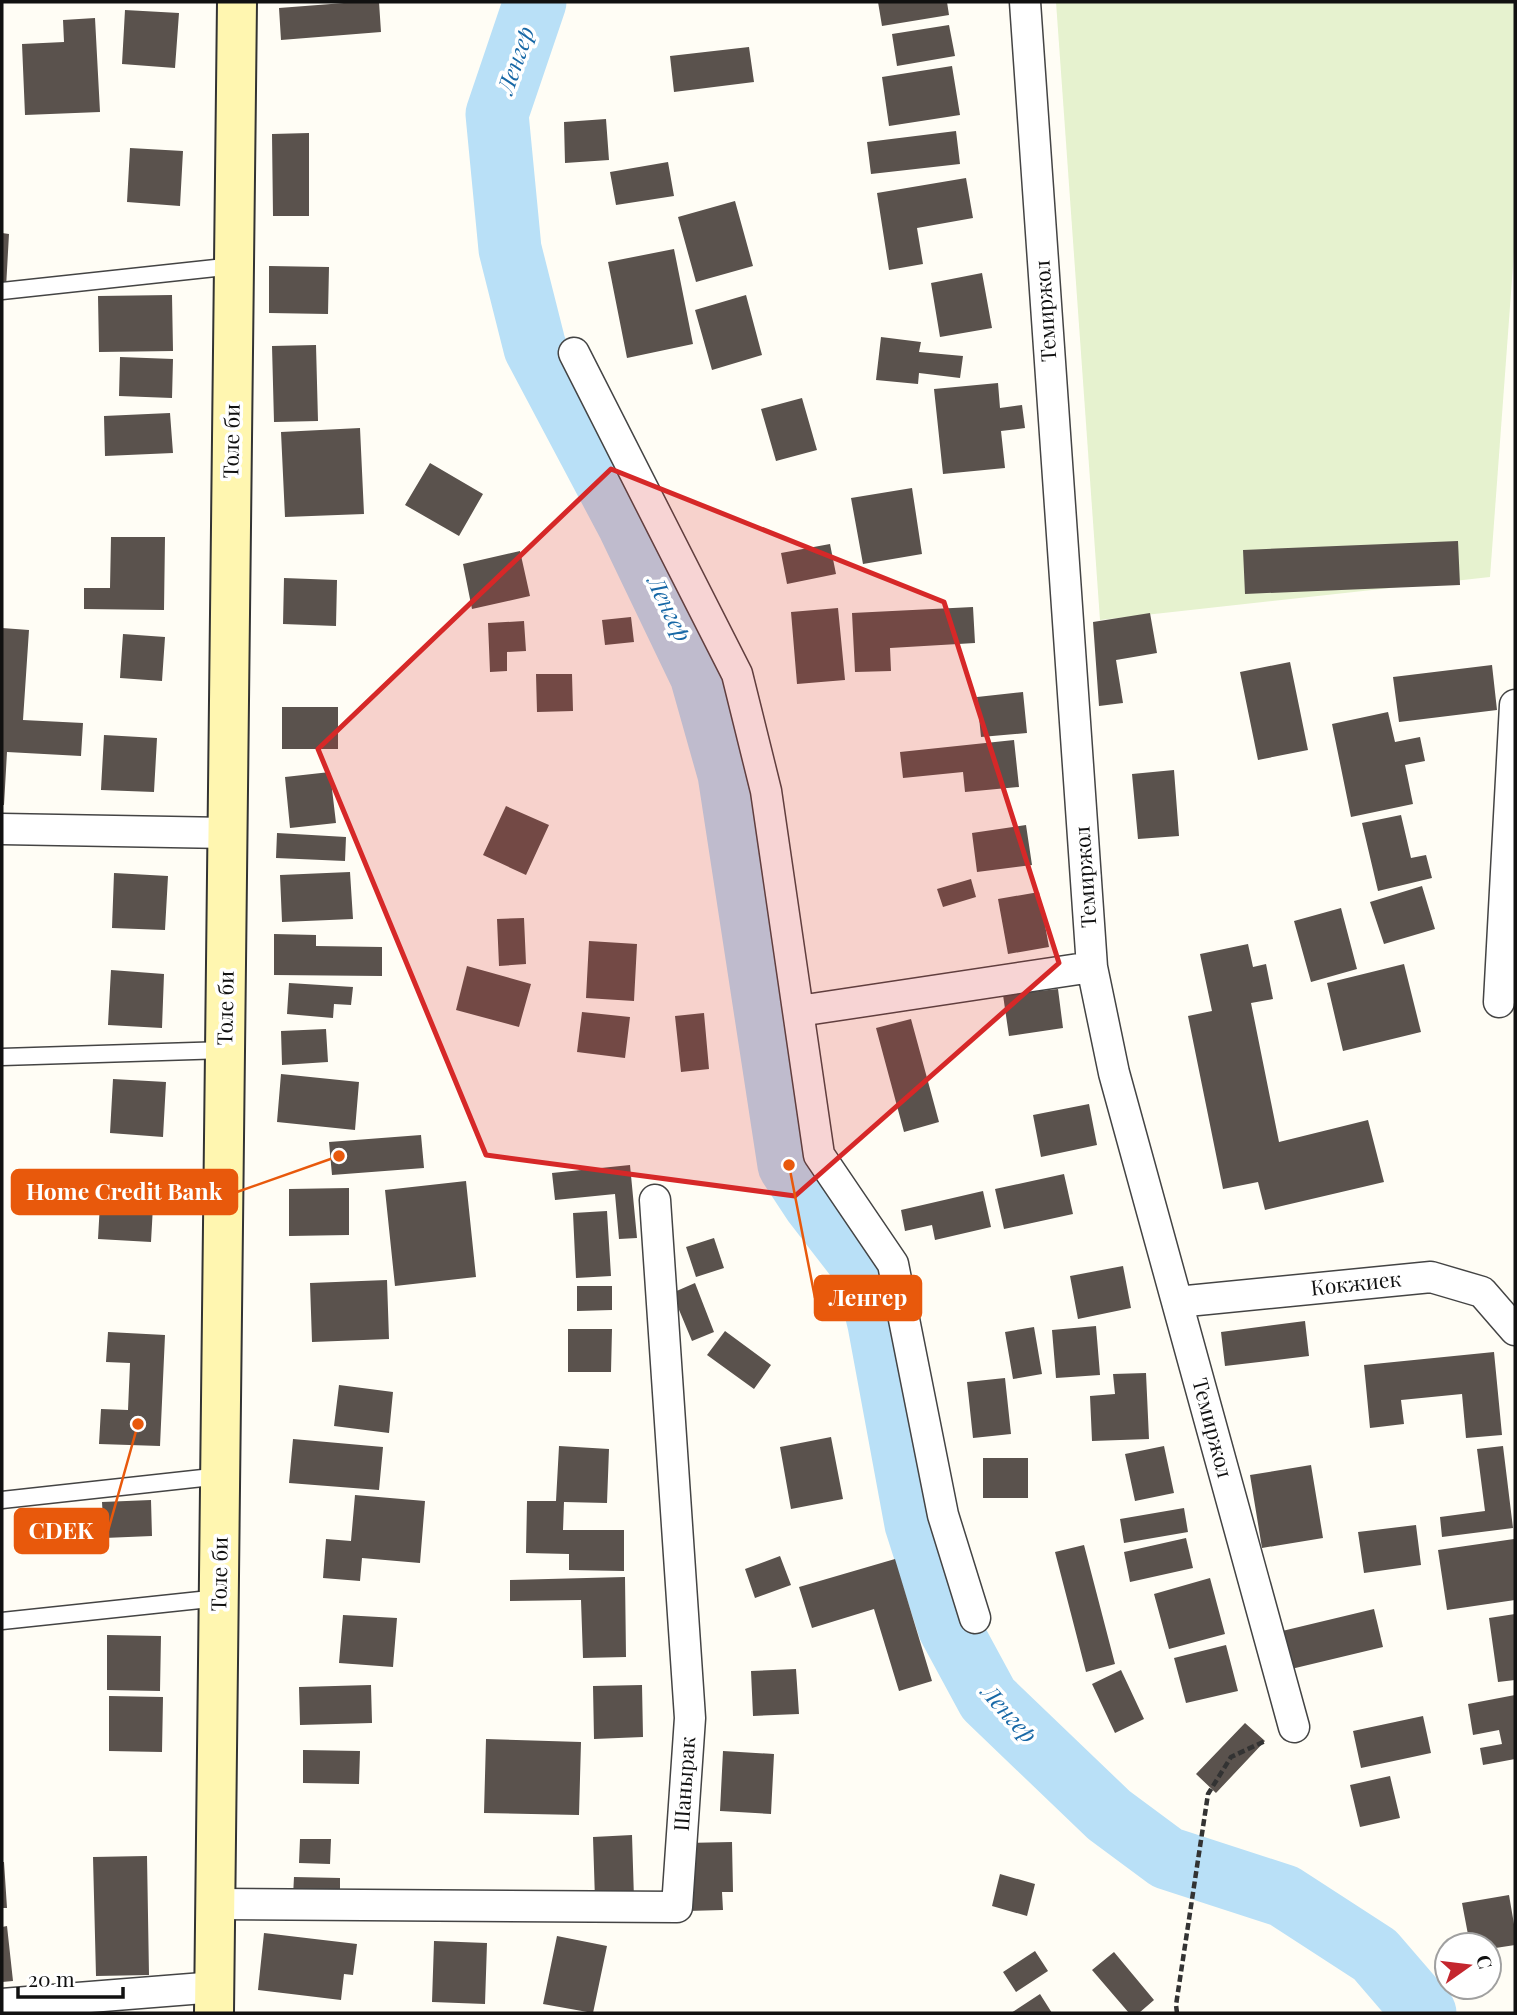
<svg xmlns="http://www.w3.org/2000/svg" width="1517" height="2015" font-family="'Playfair Display',serif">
	<rect width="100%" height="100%" fill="#fffdf5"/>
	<path fill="#e6f2cf" d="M1056,2H1515V239L1490,577L1100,620Z"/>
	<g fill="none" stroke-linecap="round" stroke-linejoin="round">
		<path stroke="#b9e0f7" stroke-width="63" d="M535,2L497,114L510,249L535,348L629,525L701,675L729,774L789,1165L814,1203L866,1270L879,1324L916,1524L949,1627L988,1699L1109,1815L1167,1858L1284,1896L1375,1955L1425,2013"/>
	</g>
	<path fill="#5a524d" d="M357,2H379L381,32L281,40L279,8Z
		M878,2H947L949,15L882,26Z
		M125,10L179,13L175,68L122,64Z
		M95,18L100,112L25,115L22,44L64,42L63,20Z
		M949,25L955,56L897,66L892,34Z
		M749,47L754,82L674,92L670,56Z
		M952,66L960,115L889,126L882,77Z
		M606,119L609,160L565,163L564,122Z
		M956,131L960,164L871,174L867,142Z
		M309,133V216H273L272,134Z
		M130,148L183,151L180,206L127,202Z
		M668,162L674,196L616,205L610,172Z
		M966,178L973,218L917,228L923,264L889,270L877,193Z
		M735,201L753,266L696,282L678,217Z
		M2,233L9,234L6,288H2Z
		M674,249L693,344L627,358L608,262Z
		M269,266L329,267L328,314L269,313Z
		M982,273L992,328L940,337L931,283Z
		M172,295L173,351L99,352L98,296Z
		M746,295L762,355L712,370L695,310Z
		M881,337L921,342L919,352L963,356L960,378L919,373L918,384L876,380Z
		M316,345L318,421L274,422L272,346Z
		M120,357L173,359L172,398L119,396Z
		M998,383L1000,408L1022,405L1025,428L1001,431L1005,468L943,474L934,389Z
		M802,398L817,450L776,461L761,409Z
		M170,413L173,453L105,456L104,416Z
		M360,428L364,514L285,517L281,432Z
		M430,463L483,494L459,536L405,505Z
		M912,488L922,554L863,564L851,498Z
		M111,537H165L164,610L84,609V588H110Z
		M1458,541L1460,585L1245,594L1243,550Z
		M830,544L836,574L787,584L781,553Z
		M520,551L530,596L472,609L463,564Z
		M284,578L337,580L336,626L283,624Z
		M973,607L975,643L890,648L891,671L855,672L852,613Z
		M838,608L845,680L797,684L791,612Z
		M1150,613L1157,653L1116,660L1123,703L1099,706L1093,622Z
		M631,617L634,642L605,645L602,620Z
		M524,621L526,651L507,652V671L490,672L488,623Z
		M2,628L29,630L23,720L83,723L81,756L7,752L4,805H2Z
		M123,634L165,637L162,681L120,678Z
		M1290,662L1308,750L1258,760L1240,672Z
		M1492,665L1497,710L1399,722L1393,677Z
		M536,674H572L573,711L537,712Z
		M1023,692L1027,733L981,737L977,697Z
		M282,707H338V749H282Z
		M1388,712L1395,742L1420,737L1425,761L1405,765L1413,804L1351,817L1332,724Z
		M104,735L157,738L154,792L101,790Z
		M1014,740L1019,787L965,792L963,772L903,778L900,752Z
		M1174,770L1179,836L1138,839L1132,774Z
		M330,772L336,823L290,828L285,777Z
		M506,806L549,825L526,875L483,855Z
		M1401,815L1411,858L1426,855L1432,878L1378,891L1362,823Z
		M1026,825L1032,865L977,872L972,833Z
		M277,833L346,837L345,861L276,858Z
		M350,872L353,919L282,922L280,875Z
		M114,873L168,876L165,930L112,928Z
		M971,879L976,897L943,907L937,889Z
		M1422,886L1435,929L1384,944L1370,902Z
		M1039,892L1049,947L1008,954L998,899Z
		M1341,908L1357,969L1311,982L1294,921Z
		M524,918L526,964L499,966L497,919Z
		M274,934L316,935V946L382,947V976L274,975Z
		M589,941L637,944L634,1001L586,998Z
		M1248,944L1253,967L1266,964L1273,999L1251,1003L1279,1142L1368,1120L1384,1182L1265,1210L1258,1182L1223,1189L1188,1016L1212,1011L1200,954Z
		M1404,964L1421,1032L1343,1051L1327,983Z
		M467,966L531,984L519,1027L456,1010Z
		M111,970L164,974L162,1028L108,1025Z
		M289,983L353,987L351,1005L334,1004L333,1018L287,1014Z
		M1058,989L1063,1028L1009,1036L1003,995Z
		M582,1012L630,1017L625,1058L577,1052Z
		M704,1013L709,1069L681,1072L675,1016Z
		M911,1019L939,1122L904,1132L876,1028Z
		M326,1029L328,1062L282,1065L281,1031Z
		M281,1074L359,1082L355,1130L277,1122Z
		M113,1079L166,1082L163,1137L110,1133Z
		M1089,1104L1097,1145L1041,1157L1033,1115Z
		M421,1135L424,1168L332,1175L329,1142Z
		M630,1165L637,1238L619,1239L615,1194L555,1200L552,1173Z
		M1064,1174L1073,1214L1004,1229L995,1189Z
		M466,1181L476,1277L395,1286L385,1190Z
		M101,1185L154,1188L151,1242L98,1239Z
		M349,1188V1235L289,1236V1189Z
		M983,1191L991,1227L935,1240L932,1225L905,1231L901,1210Z
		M607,1211L611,1276L576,1278L573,1213Z
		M714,1238L724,1268L696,1277L686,1247Z
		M1123,1266L1131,1308L1078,1319L1070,1276Z
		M387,1280L389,1339L312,1342L310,1283Z
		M695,1283L714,1332L692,1341L672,1293Z
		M577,1286H612V1310L577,1311Z
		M1305,1321L1309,1356L1225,1366L1221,1332Z
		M1096,1326L1100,1375L1056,1378L1052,1330Z
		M1034,1327L1042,1374L1013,1379L1005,1332Z
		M568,1329H612L611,1372H568Z
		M725,1331L771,1365L754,1389L707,1355Z
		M108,1332L165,1335L160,1446L99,1444L101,1409L128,1410L130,1363L106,1362Z
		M1494,1352L1502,1435L1466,1438L1462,1394L1401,1400L1404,1424L1370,1428L1364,1365Z
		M1146,1373L1149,1439L1092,1441L1090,1396L1115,1394L1113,1374Z
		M1005,1378L1011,1434L973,1438L967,1382Z
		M339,1385L393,1392L389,1433L334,1426Z
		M831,1437L843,1499L791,1509L780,1447Z
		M293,1439L383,1447L379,1490L289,1483Z
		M559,1446L609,1449L607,1503L564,1502L563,1530H624V1571L569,1570V1554L526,1553L527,1501H556Z
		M1164,1446L1174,1493L1135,1501L1125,1454Z
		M1503,1446L1513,1528L1442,1537L1440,1517L1485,1511L1477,1449Z
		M983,1458H1028V1498H983Z
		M1311,1465L1323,1538L1262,1548L1250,1475Z
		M355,1495L425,1501L420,1563L362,1558L360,1581L323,1578L326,1539L351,1541Z
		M151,1500L152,1536L104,1538L102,1502Z
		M1184,1508L1188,1532L1124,1543L1120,1519Z
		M1416,1525L1421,1565L1364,1573L1358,1532Z
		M1186,1538L1193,1568L1130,1582L1124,1552Z
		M1514,1539L1515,1600L1447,1610L1438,1550Z
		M1084,1545L1115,1664L1086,1672L1055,1552Z
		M780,1556L791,1585L755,1598L745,1569Z
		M895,1559L932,1681L899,1691L874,1609L812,1628L799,1587Z
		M625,1577L626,1657L583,1658L581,1600L510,1601V1580Z
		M1210,1578L1225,1634L1169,1649L1154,1594Z
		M1374,1609L1383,1647L1287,1670L1278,1632Z
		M1515,1614V1680L1498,1682L1489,1618Z
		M343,1615L397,1618L393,1667L339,1663Z
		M107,1635L161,1636L160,1691L107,1690Z
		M1226,1645L1238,1691L1186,1703L1174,1658Z
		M796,1669L799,1714L753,1716L751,1671Z
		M1121,1670L1144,1719L1115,1733L1092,1684Z
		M371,1685L372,1723L300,1725L299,1687Z
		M642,1685L643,1737L594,1739L593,1686Z
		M1515,1695V1759L1483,1765L1480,1748L1502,1744L1499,1730L1473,1735L1468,1704Z
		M109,1696L163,1697L162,1752L109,1751Z
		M1423,1716L1431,1753L1361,1768L1353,1731Z
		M1245,1723L1265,1741L1216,1793L1196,1774Z
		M486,1739L581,1742L579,1815L484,1813Z
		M303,1750L360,1751L359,1784L303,1783Z
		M723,1751L774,1754L771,1814L720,1811Z
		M1390,1776L1400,1818L1360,1827L1350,1785Z
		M632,1835L634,1899L595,1900L593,1837Z
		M300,1839H331L330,1864L299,1863Z
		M732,1842L733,1892H722L723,1910L687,1911L685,1843Z
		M147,1856L149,1975L96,1976L93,1857Z
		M2,1862H4L7,1908H2Z
		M1000,1874L1035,1884L1027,1916L992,1906Z
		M294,1877L340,1878V1898L293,1896Z
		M1509,1895L1515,1930V1945L1489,1949V1945H1470L1462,1903Z
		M7,1926L13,1981L2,1982V1927Z
		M264,1933L357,1944L353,1975L344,1974L341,2000L258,1990Z
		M557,1936L607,1946L593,2013L543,2004Z
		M434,1941L487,1943L485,2004L432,2002Z
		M1035,1951L1048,1971L1016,1992L1003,1972Z
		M1114,1952L1154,2000L1139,2013H1129L1092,1970Z
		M1040,1994L1052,2013H1011Z"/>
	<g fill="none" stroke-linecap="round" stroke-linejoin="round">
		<g stroke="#444" stroke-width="19">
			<path id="lane" d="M2,291L234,266
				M2,1057L226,1050
				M2,1500L221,1476
				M2,1621L219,1598"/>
		</g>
		<g stroke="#444" stroke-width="33">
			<path id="street" d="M1025,2L1092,967L1114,1073L1294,1727
				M574,353L737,674L766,791L819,1155L893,1264L943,1515L975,1618
				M2,829L227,833
				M1499,1002L1515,705
				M799,1011L1092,967
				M1177,1302L1431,1277L1482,1292L1515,1330
				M216,1904L677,1907L690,1718L655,1200
				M2,2004L216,1987"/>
		</g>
		<g stroke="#333" stroke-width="42">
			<path id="secondary" d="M214,2013L237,2"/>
		</g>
		<path stroke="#333" stroke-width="4.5" stroke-dasharray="7 3.5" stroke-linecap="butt" d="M1177,2013L1176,2005L1208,1794L1231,1757L1265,1741"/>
		<use href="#lane" stroke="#fff" stroke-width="16"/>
		<use href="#street" stroke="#fff" stroke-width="30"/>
		<use href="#secondary" stroke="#fff6b0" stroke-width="38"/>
	</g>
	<path fill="#d62828" fill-opacity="0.2" stroke="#d62828" stroke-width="5" stroke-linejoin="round" d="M611,469L944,602L1059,963L795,1196L486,1155L318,749Z"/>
	<g text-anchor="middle" stroke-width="7" stroke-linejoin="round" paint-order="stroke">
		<g font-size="21" fill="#111" stroke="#fff">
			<text transform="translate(1046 311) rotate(-94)" y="7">Темиржол</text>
			<text transform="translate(232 441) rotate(-89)" y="7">Толе би</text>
			<text transform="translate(1086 877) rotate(-94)" y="7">Темиржол</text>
			<text transform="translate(226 1008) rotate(-89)" y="7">Толе би</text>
			<text transform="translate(1356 1284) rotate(-6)" y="7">Кокжиек</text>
			<text transform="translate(1212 1428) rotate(75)" y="7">Темиржол</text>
			<text transform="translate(220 1574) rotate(-89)" y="7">Толе би</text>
			<text transform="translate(685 1784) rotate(-86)" y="7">Шанырак</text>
		</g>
		<g font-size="23" font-style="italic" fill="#1768a6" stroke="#fff">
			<text transform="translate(516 60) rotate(-71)" y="8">Ленгер</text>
			<text transform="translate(669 609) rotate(64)" y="8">Ленгер</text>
			<text transform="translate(1009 1714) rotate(48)" y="8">Ленгер</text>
		</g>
	</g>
	<path fill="none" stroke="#e8590c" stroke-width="2.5" d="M339 1156L237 1192M789 1165L815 1298M138 1424L108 1531"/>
	<g fill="#e8590c" stroke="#fff" stroke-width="2.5">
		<circle cx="339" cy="1156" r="7"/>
		<circle cx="789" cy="1165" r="7"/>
		<circle cx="138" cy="1424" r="7"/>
	</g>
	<g fill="#e8590c" stroke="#e8590c" stroke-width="2.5">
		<rect x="12" y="1170" width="225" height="44" rx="7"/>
		<rect x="815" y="1276" width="106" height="44" rx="7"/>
		<rect x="15" y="1509" width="93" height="44" rx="7"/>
	</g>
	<g font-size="23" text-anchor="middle" font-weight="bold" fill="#fff">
		<text x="124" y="1200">Home Credit Bank</text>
		<text x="868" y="1306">Ленгер</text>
		<text x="61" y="1539">CDEK</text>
	</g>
	<rect width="1517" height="2015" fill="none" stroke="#111111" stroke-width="7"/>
	<g transform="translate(1468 1966) rotate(76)"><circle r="33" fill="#ffffff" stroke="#a0a0a0" stroke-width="2"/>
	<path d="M0-5L12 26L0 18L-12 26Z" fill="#c4262e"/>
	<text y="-10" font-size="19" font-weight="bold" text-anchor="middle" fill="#111111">С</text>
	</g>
	<path d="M18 1987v10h105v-10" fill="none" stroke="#111111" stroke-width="3.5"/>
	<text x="28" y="1987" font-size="21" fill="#111111" stroke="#ffffff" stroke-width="5" paint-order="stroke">20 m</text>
</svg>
